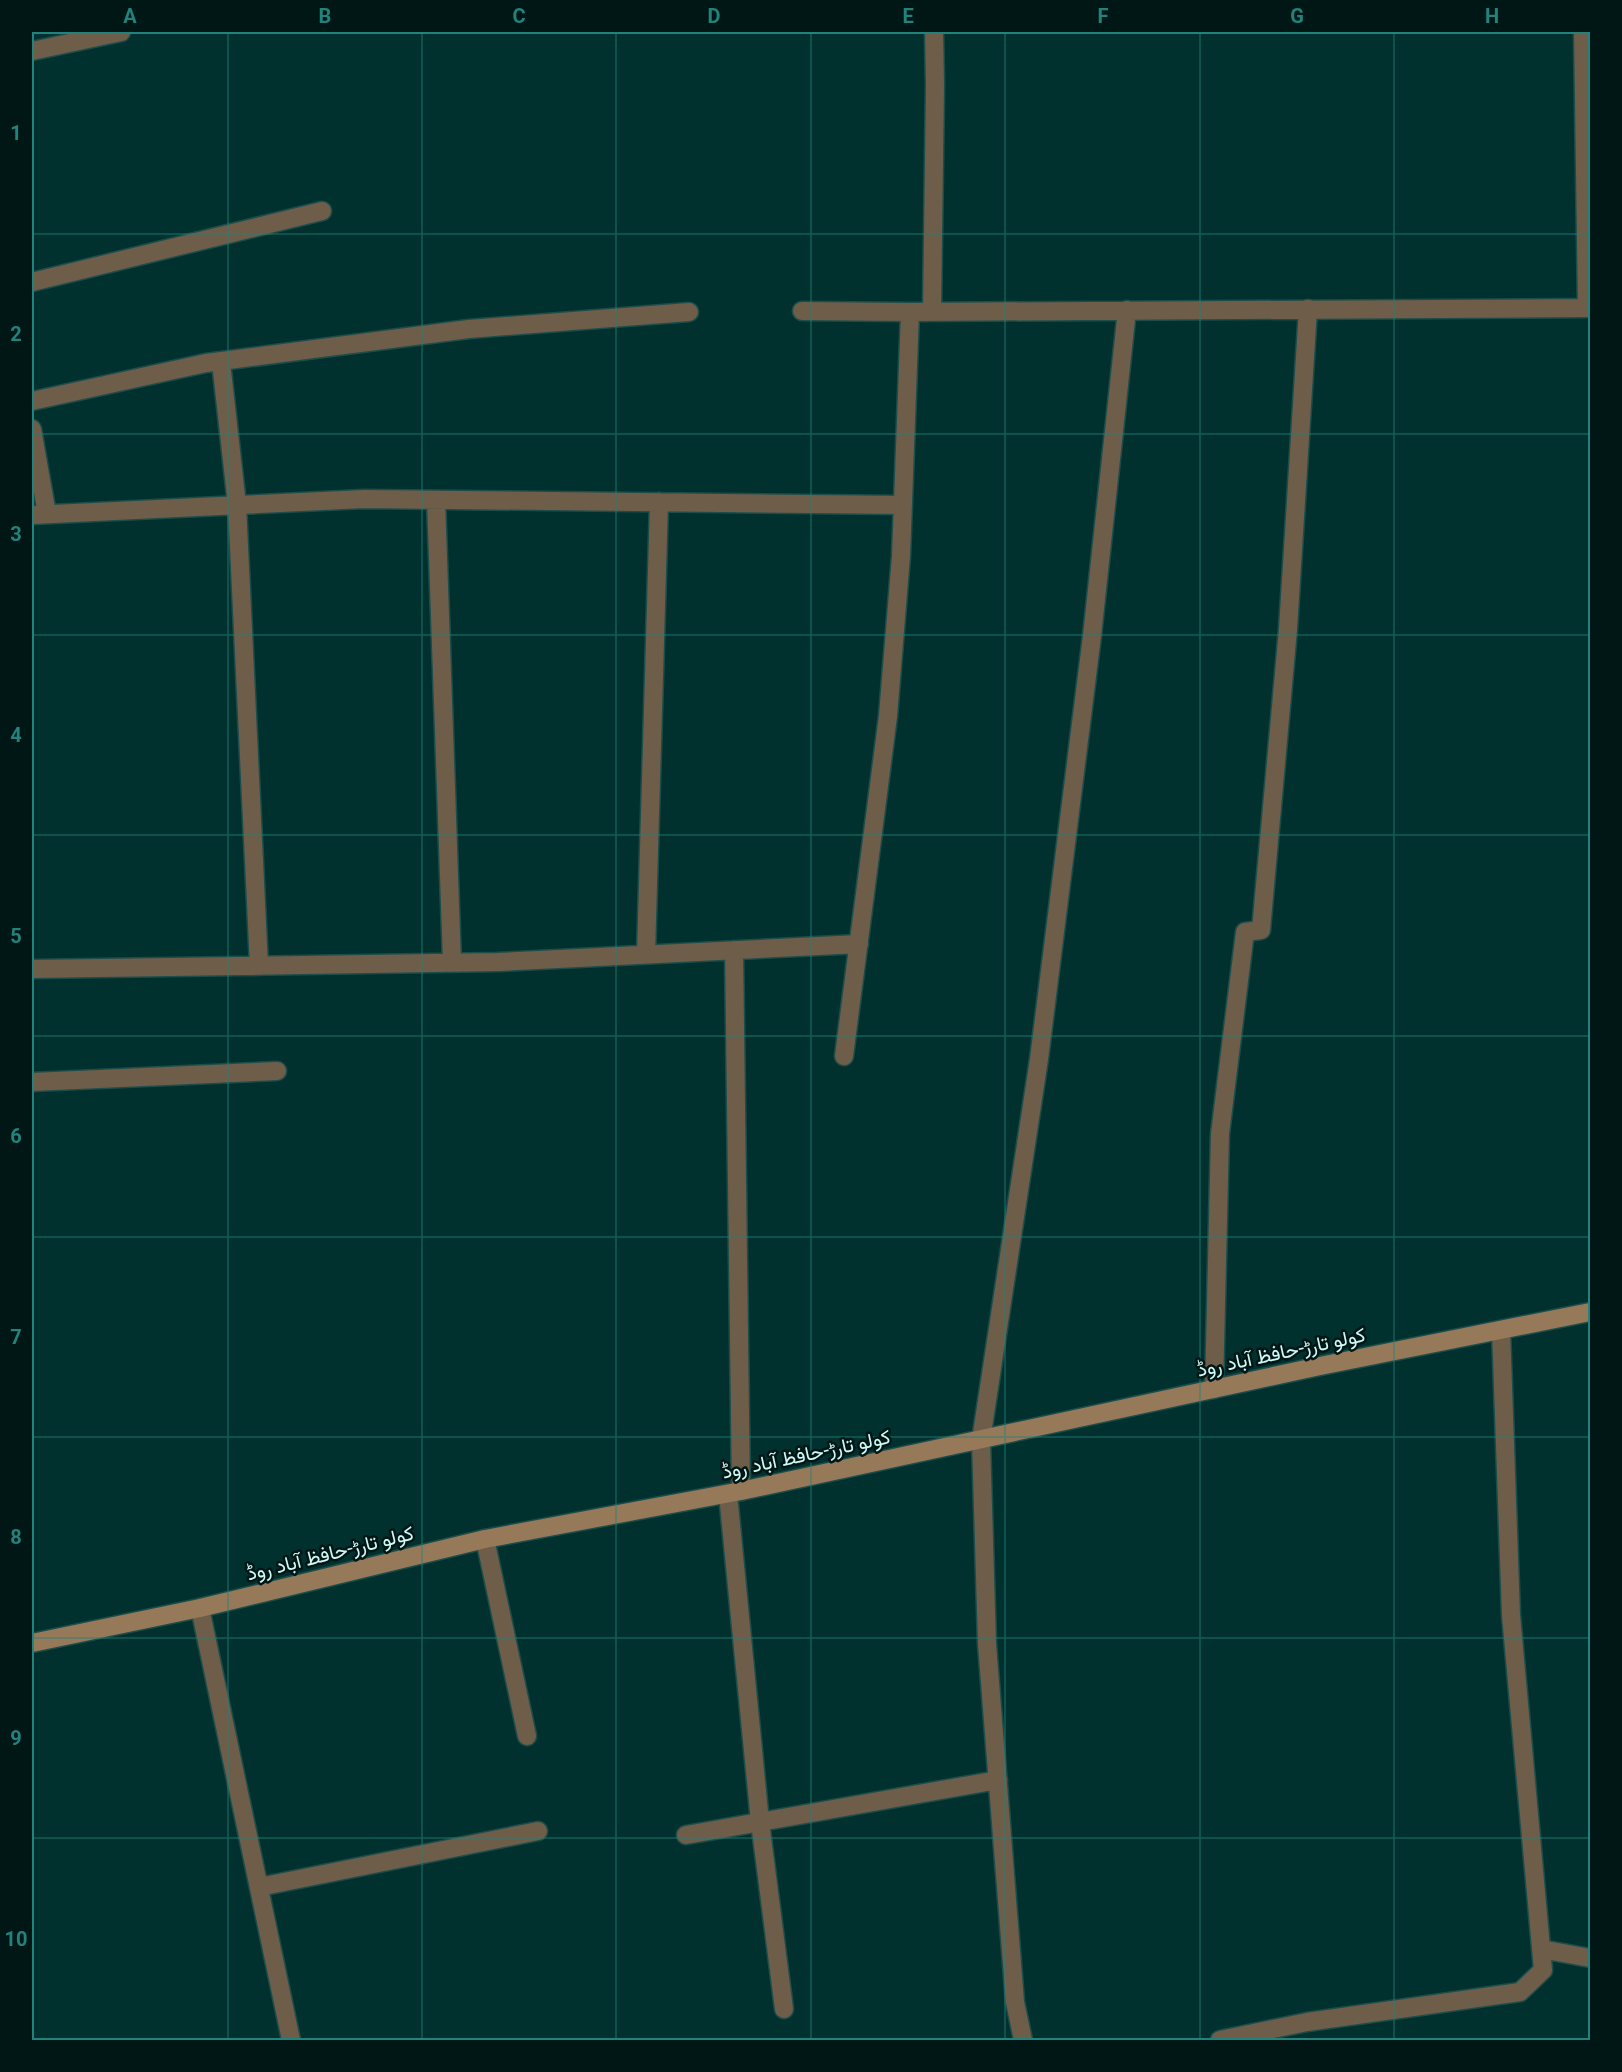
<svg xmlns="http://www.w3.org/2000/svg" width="1622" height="2072" font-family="Roboto,Vazirmatn,sans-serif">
	<rect width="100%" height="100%" fill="#00312f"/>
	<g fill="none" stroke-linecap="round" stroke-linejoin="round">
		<g stroke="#1d4d4b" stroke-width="21">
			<path id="street" d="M1583,32L1587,308
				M32,51L121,32
				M32,282L322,211
				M802,311L910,312L1590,308
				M932,312L935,85L934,32
				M221,362L237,505L259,966
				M32,401L206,363L469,329L689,312
				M32,429L47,514
				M436,500L452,962
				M32,515L364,499L903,505
				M734,950L741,1491
				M646,954L659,502
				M32,969L498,962L859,944
				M844,1056L888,716L901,556L910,312
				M32,1082L277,1071
				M1214,1389L1220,1134L1245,932L1261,930L1288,629L1308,309
				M728,1494L760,1822L784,2009
				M485,1539L527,1736
				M200,1608L291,2040
				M686,1835L998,1780
				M259,1887L538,1831
				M1541,1949L1590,1958
				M1023,2040L1015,2002L987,1644L981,1440L1039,1059L1092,636L1127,310
				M1220,2040L1307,2022L1520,1992L1543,1970L1511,1615L1501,1330"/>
		</g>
		<g stroke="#1d4d4b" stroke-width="21">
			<path id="secondary" d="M32,1643L200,1608L485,1539L741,1491L1320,1366L1590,1312"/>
		</g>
		<use href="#street" stroke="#6e5d49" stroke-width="18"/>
		<use href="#secondary" stroke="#957959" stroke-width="18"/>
	</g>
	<path fill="none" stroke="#22837c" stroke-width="1.5" stroke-opacity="0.55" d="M228,32V2040M422,32V2040M616,32V2040M811,32V2040M1005,32V2040M1200,32V2040M1394,32V2040M32,234H1590M32,434H1590M32,635H1590M32,835H1590M32,1036H1590M32,1237H1590M32,1437H1590M32,1638H1590M32,1838H1590"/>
	<g text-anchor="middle" stroke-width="5" stroke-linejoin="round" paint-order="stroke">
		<g font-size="20" fill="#d1faf7" stroke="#001716">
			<text transform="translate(1281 1352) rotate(-12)" y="7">کولو تارڑ-حافظ آباد روڈ</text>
			<text transform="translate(806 1454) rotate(-12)" y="7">کولو تارڑ-حافظ آباد روڈ</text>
			<text transform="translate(330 1553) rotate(-14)" y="7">کولو تارڑ-حافظ آباد روڈ</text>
		</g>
	</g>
	<rect width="1622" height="2072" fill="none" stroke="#001716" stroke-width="66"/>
	<rect x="33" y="33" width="1556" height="2006" fill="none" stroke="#22837c" stroke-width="2"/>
	<g font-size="20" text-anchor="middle" font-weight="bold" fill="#22837c">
		<text x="130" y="23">A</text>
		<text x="325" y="23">B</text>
		<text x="519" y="23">C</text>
		<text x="714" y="23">D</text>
		<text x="908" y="23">E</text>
		<text x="1103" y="23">F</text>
		<text x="1297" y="23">G</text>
		<text x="1492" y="23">H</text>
		<text x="16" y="140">1</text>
		<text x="16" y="341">2</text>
		<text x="16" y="541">3</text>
		<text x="16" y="742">4</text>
		<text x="16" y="943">5</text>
		<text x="16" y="1143">6</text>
		<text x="16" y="1344">7</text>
		<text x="16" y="1544">8</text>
		<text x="16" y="1745">9</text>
		<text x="16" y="1946">10</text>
	</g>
</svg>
